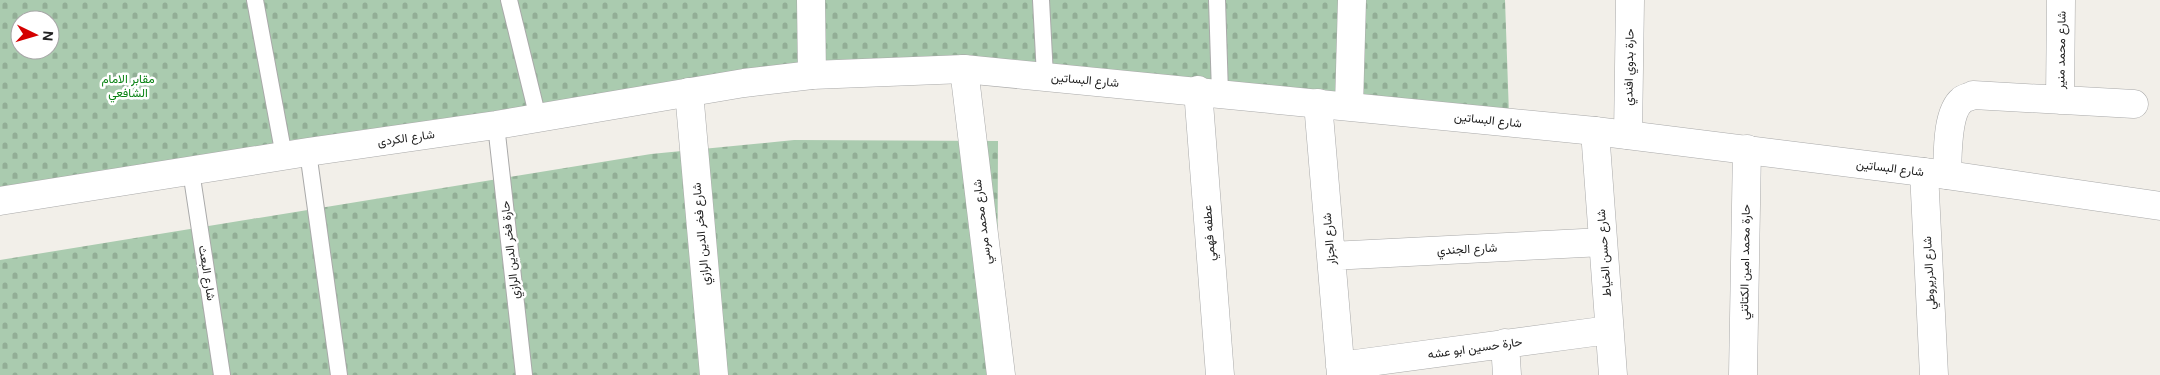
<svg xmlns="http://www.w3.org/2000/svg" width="2160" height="375" font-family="'DM Sans',Vazirmatn,sans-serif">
	<defs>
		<pattern id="cemetery-stones" width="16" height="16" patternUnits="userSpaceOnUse" patternTransform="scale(1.25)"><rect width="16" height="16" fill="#aacbaf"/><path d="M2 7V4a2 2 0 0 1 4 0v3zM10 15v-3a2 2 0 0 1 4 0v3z" fill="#92ae96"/></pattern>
	</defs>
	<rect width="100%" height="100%" fill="#f2efe9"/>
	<path fill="url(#cemetery-stones)" fill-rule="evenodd" d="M0,0H1505L1509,115L945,62L0,192ZM20,20H50V50H20Z
		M794,140L998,141L997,375H0V260L651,154Z"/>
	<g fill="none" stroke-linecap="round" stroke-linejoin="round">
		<g stroke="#a9a9a9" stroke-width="18">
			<path id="service" d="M255,0L284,156
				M509,0L538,118
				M1041,0L1045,76
				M1217,0L1220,93
				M496,125L524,375
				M308,152L339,375
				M191,171L222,375"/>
		</g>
		<g stroke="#a9a9a9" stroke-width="29">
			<path id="minor" d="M811,0L812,75
				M964,69L1001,375
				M1198,90L1220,375
				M689,92L714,375
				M2060,100L2061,0
				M1318,103L1341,375
				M1349,106L1352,0
				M1595,131L1613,375
				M1628,135L1630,0
				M1924,172L1934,375
				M1947,175C1948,156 1946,113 1962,100C1964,98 1970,97 1973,95L2134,104
				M1331,256L1603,242
				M1505,343L1507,375
				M1340,366L1609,330
				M1743,375L1747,149"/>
		</g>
		<g stroke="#a9a9a9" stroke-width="29">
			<path id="tertiary" d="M0,201L308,152L496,125L744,83L812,75L964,69L1595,131L1947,175L2160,206"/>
		</g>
		<use href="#service" stroke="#fff" stroke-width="16"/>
		<use href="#minor" stroke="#fff" stroke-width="28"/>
		<use href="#tertiary" stroke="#fff" stroke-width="28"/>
	</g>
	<g text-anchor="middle" stroke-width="5" stroke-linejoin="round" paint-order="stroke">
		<g font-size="12" fill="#222" stroke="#fff">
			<text transform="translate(2061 50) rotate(-89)" y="4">شارع محمد منير</text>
			<text transform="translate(1629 67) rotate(-89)" y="4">حارة بدوي افندي</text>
			<text transform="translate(1085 80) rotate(5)" y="4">شارع البساتين</text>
			<text transform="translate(1488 120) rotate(6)" y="4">شارع البساتين</text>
			<text transform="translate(406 138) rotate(-8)" y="4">شارع الكردى</text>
			<text transform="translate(1890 168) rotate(7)" y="4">شارع البساتين</text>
			<text transform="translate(982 222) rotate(-97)" y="4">شارع محمد مرسي</text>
			<text transform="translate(1209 233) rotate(-94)" y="4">عطفه فهمي</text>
			<text transform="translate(701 234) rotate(-95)" y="4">شارع فخر الدين الرازي</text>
			<text transform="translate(1329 239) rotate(-95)" y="4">شارع الجزار</text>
			<text transform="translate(1467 249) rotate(-3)" y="4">شارع الجندي</text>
			<text transform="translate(510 250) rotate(-96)" y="4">حارة فخر الدين الرازي</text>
			<text transform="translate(1604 253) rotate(-94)" y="4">شارع حسن الخياط</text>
			<text transform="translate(1745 262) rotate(-89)" y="4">حارة محمد امين الكتاتني</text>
			<text transform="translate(207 273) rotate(81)" y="4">شارع البعث</text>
			<text transform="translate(1929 273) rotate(-93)" y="4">شارع الدريروطي</text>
			<text transform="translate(1475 348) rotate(-8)" y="4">حارة حسين ابو عشه</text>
		</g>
		<g font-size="12" fill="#0c8416" stroke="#fff">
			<text x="128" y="83">مقابر الامام<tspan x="128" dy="14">الشافعي</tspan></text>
		</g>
	</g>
	<g transform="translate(35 35) rotate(95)"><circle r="24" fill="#ffffff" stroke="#a7a7a7"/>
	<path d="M0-4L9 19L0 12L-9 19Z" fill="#d40000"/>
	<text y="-8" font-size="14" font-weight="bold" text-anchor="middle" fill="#222222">N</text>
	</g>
</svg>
